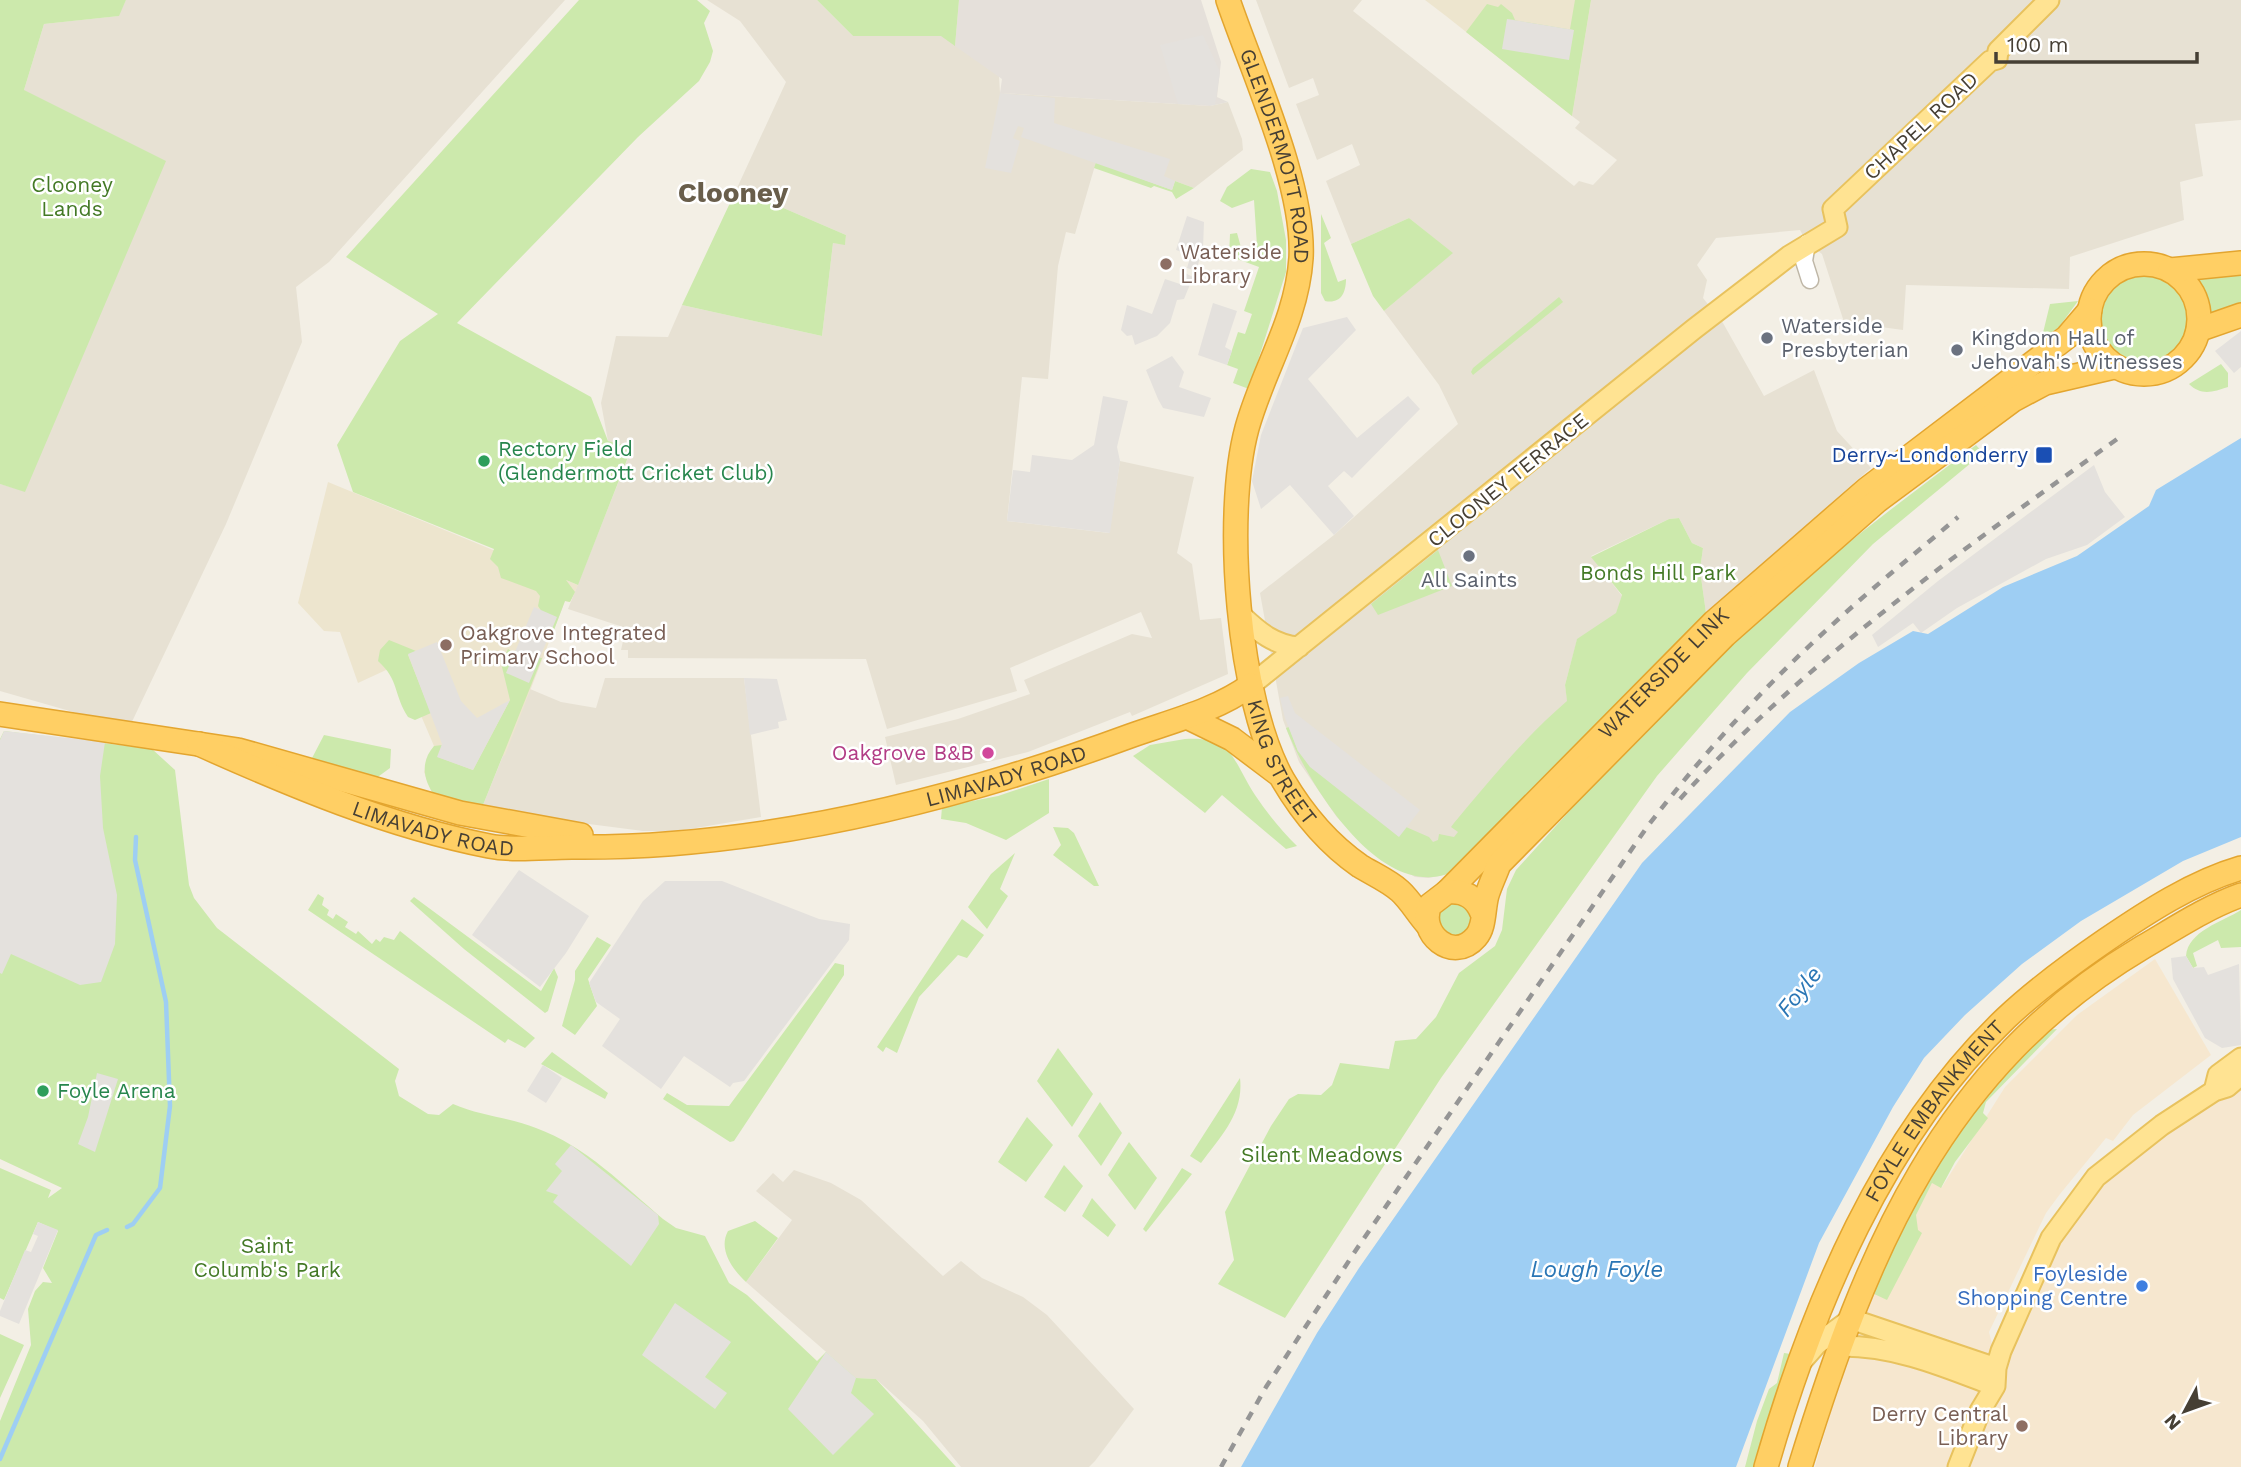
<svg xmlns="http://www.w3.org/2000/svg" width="2241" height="1467" font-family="'Work Sans',sans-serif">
	<rect width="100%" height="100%" fill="#f3efe5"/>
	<path fill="#e7e1d3" d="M126,0H565L329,262L296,287L302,342L226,524L129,728L0,691V484L25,491L24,90L44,24L118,16Z
		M707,0H817L853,36H942L999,76L1000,93L1210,106L1228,102L1242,139L1243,150L1194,188L1175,181L1172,190L1096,162L1075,234L1066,232L1058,266L1048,379L1022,377L1007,521L1109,533L1120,461L1194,477L1177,553L1192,564L1200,620L1221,618L1228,674L1132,716L1130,712L1028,752L896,785L885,737L958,719L1030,694L1024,680L1132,634L1152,638L1141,612L1010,668L1017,691L887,729L866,659L628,658V650H621L626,628L568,609L632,448L608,441L601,403L616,336L668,337L682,305L822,336L833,243L845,244L846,235L737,188L786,82L740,21Z
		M1256,0H1362L1353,11L1574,186L1579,181L1593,185L1617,160L1575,128L1580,122L1572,116L1591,0H2241V120L2195,124L2203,176L2180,182L2184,220L2070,257L2069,289L1906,285L1903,330L1844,322L1822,254L1807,243L1800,230L1716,238L1697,265L1707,280L1703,298L1723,323L1764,396L1814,370L1837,431L1871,468L1706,613L1700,570L1703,548L1692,543L1679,518L1669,519L1591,556L1622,596L1616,614L1577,640L1565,685L1574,749L1447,874L1429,878L1415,877L1362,844L1336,816L1299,762L1283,720L1260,593L1334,535L1458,424L1439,385L1384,311L1452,253L1409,218L1351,244L1326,181L1360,165L1352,144L1317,160L1296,104L1319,95L1313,78L1289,88Z
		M605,678H744L761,817L678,831H643L481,810L530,689L561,702L596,708Z
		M794,1170L831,1183L861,1200L943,1276L961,1261L982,1278L1023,1297L1047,1315L1134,1409L1095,1461L1089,1467H961L923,1421L876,1379L856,1378L746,1282L792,1220L756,1191L773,1173L783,1182Z"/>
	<path fill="#f6e7cf" d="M2155,959L2211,1055L2133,1115L2113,1141L2106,1138L2060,1194L2046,1213L1989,1332L1999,1372L2064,1232L2110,1170L2241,1080V1467H1815L1856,1322L1932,1183L1942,1187L2005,1087L2077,1015Z"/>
	<path fill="#e5e0da" d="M959,0H1201L1221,62L1217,97L1228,102L1210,106L1000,93L1002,79L955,46Z"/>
	<path fill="#ede5ce" d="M1425,0H1591L1572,116L1446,16Z
		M328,482L578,585L570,602L565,601L505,755L432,793L424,772L434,746L399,664L358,683L340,632L324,631L298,603Z"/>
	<path fill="#cce9ac" d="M0,0H126L119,16L44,24L24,90L166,161L25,492L0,484Z
		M579,0H697L710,11L704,23L713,51L710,62L699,81L638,137L457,323L591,397L608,441L632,447L578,585L566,580L575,592L570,602L565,601L554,630L538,606L540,596L536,591L501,578L498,567L490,559L494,549L353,492L337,445L400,341L438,314L346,257Z
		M817,0H959L955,46L941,36H853Z
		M1575,0H1591L1572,116L1466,32L1487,4L1498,7L1501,4L1512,13L1515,20L1507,19L1573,30L1570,29Z
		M1096,162L1172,190L1175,181L1194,188L1176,199L1172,192L1154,186L1151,188L1094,168Z
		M1251,169L1270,172L1277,191L1286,240V272L1249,389L1233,383L1238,369L1227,365L1238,332L1245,334L1252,314L1244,311L1259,267L1229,256L1230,234L1237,233L1242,251L1257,246L1254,200L1232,208L1220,201L1227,187Z
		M737,188L846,235L845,245L833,243L822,336L682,305Z
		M1321,214L1331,238L1324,243L1338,282L1346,279C1346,294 1340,304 1325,301L1321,293Z
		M1409,218L1453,253L1384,311L1373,296L1351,244Z
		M2241,273V307L2208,318L2206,293L2194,276Z
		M2101 320a44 44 0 1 1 88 0a44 44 0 1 1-88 0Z
		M1559,297L1563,302L1473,375L1471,372L1473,368Z
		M2078,301L2059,327L2041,341L2050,304Z
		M2221,364L2228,373V387C2213,392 2201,396 2189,384Z
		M1976,445L1983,453L1873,544L1747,673L1657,776L1441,1078L1285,1318L1218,1284L1234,1260L1225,1212L1271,1126L1289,1099L1298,1094L1321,1095L1332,1085L1340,1063L1389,1069L1395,1041L1416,1039L1436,1017L1459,973L1495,946L1502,930L1507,889L1516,870C1584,796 1650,718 1724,649C1804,575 1889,510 1976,445Z
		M1679,518L1692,543L1703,548L1700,570L1706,613L1447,874C1377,898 1307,781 1286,728L1289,727L1298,751L1398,836L1406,827L1429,837L1433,842L1438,840L1439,834L1454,837L1458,832L1451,827L1454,823C1490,780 1525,737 1567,701L1565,685L1577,639L1616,613L1622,595L1591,557L1669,519Z
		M1438,550L1452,586L1378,615L1371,604Z
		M389,640L416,651L408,655L431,713L415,720L408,717C393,694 400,681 378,661L380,650Z
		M508,649L517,655L542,658L481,810L435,796C423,780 420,762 434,746L442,745L438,757L473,770L510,700L501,663Z
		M4,731L152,749L175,770L189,885L194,898L217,928L399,1069L395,1081L399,1096L428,1114L439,1115L453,1104C480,1116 509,1117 536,1128C586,1146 624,1186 663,1219L676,1228L705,1236L729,1283L747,1295L817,1361L826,1352L856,1378L876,1379L956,1467H0V1421L31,1345L28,1309L35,1291L43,1282L52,1283L43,1268L58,1231L38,1222L4,1300L0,1298V1168L51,1190L48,1198L62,1188L0,1159V739Z
		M324,735L391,749L390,768L375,779L311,760Z
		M1185,739C1234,736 1232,760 1255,795C1267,813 1281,830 1297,846L1286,849L1222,795L1205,813L1133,756L1150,745Z
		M1049,779V813L1006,840L966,823L941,819L942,807L998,796Z
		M1053,827L1068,828L1074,833L1099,886H1094L1053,855L1061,845Z
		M1015,853L1000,889L1008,896L987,929L968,907L991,874Z
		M318,894L324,898L322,905L329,910L327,915L333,919L336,914L348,922L345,927L356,934L358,931L372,944L376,939L380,942L384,937L394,940L400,931L535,1038L525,1048L508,1039L505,1043L308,910Z
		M414,897L541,991L554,968L558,977L548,1011L545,1013L464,949L410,901Z
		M1455,899L1473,912L1470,929C1457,938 1450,937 1439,928L1437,911Z
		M2241,910V947L2221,948L2218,940L2193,953L2197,966L2193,968L2186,956C2188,931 2222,922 2241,910Z
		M962,919L984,935L967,958L958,955L919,997L897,1053L886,1047L883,1052L877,1047Z
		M597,937L611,945L588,979L597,1006L575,1035L562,1026L575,980V971Z
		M835,963L844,965V975L734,1141L730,1142L663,1099L667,1093L687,1105L729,1106Z
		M2057,1029L1986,1102L1983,1113L1988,1118L1955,1162L1941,1188L1932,1183L1916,1215L1918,1230L1922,1233L1887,1300L1870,1292L1898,1228L1977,1102L2046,1030Z
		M1058,1048L1093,1094L1072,1127L1037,1081Z
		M552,1052L608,1093L605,1099L541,1064Z
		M1240,1078C1244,1113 1221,1136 1201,1163L1190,1156Z
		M1100,1102L1122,1133L1101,1166L1078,1136Z
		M1027,1117L1053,1145L1026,1182L998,1162Z
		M1129,1142L1157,1178L1135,1210L1108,1175Z
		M1064,1165L1083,1186L1065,1212L1044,1197Z
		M1182,1168L1192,1174L1146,1232L1143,1229Z
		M1092,1198L1116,1225L1108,1237L1082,1216Z
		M755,1221L778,1238L746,1282C732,1269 718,1249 728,1231Z
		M0,1334L24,1345L0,1398Z
		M1784,1353L1791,1354L1758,1467H1745L1757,1421L1769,1389L1777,1383Z"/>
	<path fill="#e4e1dd" d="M1507,19L1574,30L1569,60L1502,49Z
		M1203,35L1220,72L1215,105L1178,104L1160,45Z
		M1000,93L1055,98L1054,123L1170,159L1164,176L1175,181L1172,190L1021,137L1024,128L1018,126L1013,138L1020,141L1011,173L985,168Z
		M1187,216L1204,222L1203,248L1196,271L1187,268L1191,255L1176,250Z
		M1185,273L1193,277L1184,299L1177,300L1170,323L1157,336L1135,345L1132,335L1127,336L1121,330L1127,305L1152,314L1165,279L1180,284Z
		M1213,303L1237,311L1225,347L1232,351L1227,365L1198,355Z
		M1347,317L1356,330L1308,379L1357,438L1408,396L1420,409L1352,478L1344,471L1328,486L1354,516L1334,535L1290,485L1261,509L1252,481L1261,435L1303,328Z
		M2241,331V367L2234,373L2215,351Z
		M1172,356L1184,372L1179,387L1211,398L1204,417L1163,408L1158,399L1146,370Z
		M1103,396L1128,401L1117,447L1120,461L1110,533L1007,521L1013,470L1030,472L1032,455L1072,460L1094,445Z
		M2094,465L2105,492L2125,517L2087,545L2046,559L1957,608L1921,633L1913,623L1878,647L1872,635L1938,581Z
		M534,607L557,617L529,683L506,673Z
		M437,642L461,701L477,718L510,700L473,770L437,757L442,744L408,654Z
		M744,678L777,679L787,720L778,722L779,728L750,735Z
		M1288,696L1295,713L1420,810L1399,837L1310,767L1298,751L1285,718L1280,698Z
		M4,731L105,742L100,776L103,828L117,895L115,944L101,982L80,985L11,954L2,974L0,973V740Z
		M519,870L589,916L566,953L540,987L472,935Z
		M665,881H722L819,919L850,924L849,940L744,1081L733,1083L730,1087L684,1056L661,1089L602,1046L620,1019L596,1002L589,983L643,901Z
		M2186,956L2193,968L2204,967L2208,975L2239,964L2241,1045L2222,1048L2205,1038L2173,979L2171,958Z
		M543,1065L562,1078L546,1103L527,1091Z
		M97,1073L118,1079L95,1152L78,1144L88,1117Z
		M571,1145L658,1215L659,1224L631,1266L553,1202L558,1195L546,1191L562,1171L555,1164Z
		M38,1222L58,1230L19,1324L0,1316V1311L25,1250L31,1252L38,1236L33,1234Z
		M675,1303L731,1342L705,1377L727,1393L715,1409L642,1355Z
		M826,1352L856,1378L851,1393L874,1414L833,1455L788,1409Z"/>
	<path fill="#9ecef3" d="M2241,438V837L2183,861L2081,921L2022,964L1965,1015L1924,1058L1893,1107L1819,1243L1736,1467H1241L1317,1333L1359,1268L1642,863L1790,712L1859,663L1913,631L1928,634L2003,587L2077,556L2149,506L2156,490Z"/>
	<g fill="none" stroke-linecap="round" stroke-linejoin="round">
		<path stroke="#9ecef3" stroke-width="4.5" d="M127,1227L133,1224L160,1188L170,1106L166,1002L135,860L136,837
			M0,1459L96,1235L107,1230"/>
		<g stroke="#bfb7a7" stroke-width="19">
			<path id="minor" d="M1807,243L1804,261L1810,280"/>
		</g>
		<g stroke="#e8c25e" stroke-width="23">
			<path id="major" d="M1242,616C1259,632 1274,645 1299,647
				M1251,685L1694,329L1789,256L1837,227L1833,209L1990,61L1997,59L1998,51L2049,0
				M2214,1091L2218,1075L2241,1058
				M1842,1346C1897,1346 1945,1367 1995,1386
				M1803,1360L1817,1344L1851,1319L1996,1368
				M1958,1467L1980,1411L1995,1386L1996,1368L2001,1351L2051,1238L2096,1177L2162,1125L2214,1091L2227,1087L2241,1075"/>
		</g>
		<g stroke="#e3a52f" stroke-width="26">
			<g id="highway">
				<path id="s1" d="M1228,0C1252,71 1305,185 1301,258C1297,320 1263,370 1247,428C1223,516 1238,701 1283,780C1303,814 1327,843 1360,866C1373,874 1389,881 1400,891C1410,900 1418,914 1427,924"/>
				<circle cx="2144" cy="319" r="55"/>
				<path d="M2170,270L2241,263"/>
				<path d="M2198,330L2241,315"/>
				<path d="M0,714L238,750L460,813L581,835"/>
				<path d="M1187,717L1232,739L1277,773"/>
				<path id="s2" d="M199,744C293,786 388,826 489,846C515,851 545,847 572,847C761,849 953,801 1130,736C1172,721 1215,711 1251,685"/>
				<path id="s3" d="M1447,892L1714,622L1867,489L2067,337L2090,310"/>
				<path d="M1482,913C1476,897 1464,890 1447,892L1430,905C1417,933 1453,964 1476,937C1485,927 1483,909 1487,895C1490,885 1495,875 1499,864L1725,635L1877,501L2013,400L2045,383L2114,367"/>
				<path id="s4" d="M1766,1467C1812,1307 1883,1135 2006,1018C2037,989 2071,964 2106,940C2147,912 2193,882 2241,868"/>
				<path d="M1800,1467C1866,1253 1941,1067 2143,947C2174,929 2207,907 2241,895"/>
			</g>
		</g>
		<use href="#minor" stroke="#fff" stroke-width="16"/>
		<use href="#major" stroke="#ffe392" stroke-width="19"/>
		<use href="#highway" stroke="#ffcf64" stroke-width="23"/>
		<path stroke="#959595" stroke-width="4.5" stroke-dasharray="9 9" stroke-linecap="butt" d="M1680,799C1808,658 1966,547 2120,437
			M1221,1467L1266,1387L1358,1247L1647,827C1703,754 1764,686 1832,625C1873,587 1916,553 1958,517"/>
	</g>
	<g fill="#8d6e63" stroke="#fff" stroke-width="2.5">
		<circle cx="1166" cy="264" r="7"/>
		<circle cx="446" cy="645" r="7"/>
		<circle cx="2022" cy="1426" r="7"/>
	</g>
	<g fill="#6b7280" stroke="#fff" stroke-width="2.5">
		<circle cx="1767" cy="338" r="7"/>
		<circle cx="1957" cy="350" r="7"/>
		<circle cx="1469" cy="556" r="7"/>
	</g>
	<rect fill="#1a4fb4" stroke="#fff" stroke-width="2.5" x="2035" y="446" width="18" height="18" rx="3.5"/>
	<g fill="#2e9e5b" stroke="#fff" stroke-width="2.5">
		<circle cx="484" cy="461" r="7"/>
		<circle cx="43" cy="1091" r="7"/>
	</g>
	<circle fill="#d1479c" stroke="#fff" stroke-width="2.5" cx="988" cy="753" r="7"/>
	<circle fill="#3f7fe0" stroke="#fff" stroke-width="2.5" cx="2142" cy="1286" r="7"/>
	<g text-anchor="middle" stroke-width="5" stroke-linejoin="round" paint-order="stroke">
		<g font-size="21" fill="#463f34" stroke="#fff">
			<text transform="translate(1921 126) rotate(-43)" y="7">CHAPEL ROAD</text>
			<text dy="7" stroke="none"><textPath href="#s1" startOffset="164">GLENDERMOTT ROAD</textPath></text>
			<text transform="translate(1508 480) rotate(-39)" y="7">CLOONEY TERRACE</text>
			<text dy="7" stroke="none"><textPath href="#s3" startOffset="308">WATERSIDE LINK</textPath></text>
			<text dy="7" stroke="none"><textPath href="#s1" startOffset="791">KING STREET</textPath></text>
			<text dy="7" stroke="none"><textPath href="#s2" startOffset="833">LIMAVADY ROAD</textPath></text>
			<text dy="7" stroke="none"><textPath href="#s2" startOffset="250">LIMAVADY ROAD</textPath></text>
			<text dy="7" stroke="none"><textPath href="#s4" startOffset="397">FOYLE EMBANKMENT</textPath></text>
		</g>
		<g font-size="21" fill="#437925" stroke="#fff">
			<text x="72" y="192">Clooney<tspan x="72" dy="24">Lands</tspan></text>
			<text x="1658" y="580">Bonds Hill Park</text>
			<text x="1322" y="1162">Silent Meadows</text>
			<text x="267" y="1253">Saint<tspan x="267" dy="24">Columb's Park</tspan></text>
		</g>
		<g font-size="21" fill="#785e54" stroke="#fff" text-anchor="start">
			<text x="1180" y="259">Waterside<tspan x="1180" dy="24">Library</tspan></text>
			<text x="460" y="640">Oakgrove Integrated<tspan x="460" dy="24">Primary School</tspan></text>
			<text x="2008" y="1421" text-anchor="end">Derry Central<tspan x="2008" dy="24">Library</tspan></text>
		</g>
		<g font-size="21" fill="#5b616d" stroke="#fff" text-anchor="start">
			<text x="1781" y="333">Waterside<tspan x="1781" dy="24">Presbyterian</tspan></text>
			<text x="1971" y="345">Kingdom Hall of<tspan x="1971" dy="24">Jehovah's Witnesses</tspan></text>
			<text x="1469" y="587" text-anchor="middle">All Saints</text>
		</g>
		<g font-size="21" fill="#27864d" stroke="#fff" text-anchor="start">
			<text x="498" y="456">Rectory Field<tspan x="498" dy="24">(Glendermott Cricket Club)</tspan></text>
			<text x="57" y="1098">Foyle Arena</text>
		</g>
		<g font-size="21" fill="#164399" stroke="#fff" text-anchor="end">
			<text x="2028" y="462">Derry~Londonderry</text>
		</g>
		<g font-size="21" fill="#b23c85" stroke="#fff" text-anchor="end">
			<text x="974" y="760">Oakgrove B&amp;B</text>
		</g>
		<g font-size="21" fill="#366cbe" stroke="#fff" text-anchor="end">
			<text x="2128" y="1281">Foyleside<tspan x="2128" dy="24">Shopping Centre</tspan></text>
		</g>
		<g font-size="23" font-style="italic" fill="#2a76b5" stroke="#fff">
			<text transform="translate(1799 991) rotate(-51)" y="8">Foyle</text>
			<text x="1597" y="1277">Lough Foyle</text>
		</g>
		<g font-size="28" font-weight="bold" fill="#695e4b" stroke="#fff">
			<text x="733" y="202">Clooney</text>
		</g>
	</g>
	<g transform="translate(2185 1411) rotate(229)" stroke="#ffffff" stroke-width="5" paint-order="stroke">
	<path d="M0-5L12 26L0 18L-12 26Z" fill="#463f34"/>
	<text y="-10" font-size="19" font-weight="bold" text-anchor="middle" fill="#463f34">N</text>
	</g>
	<path d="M1996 52v10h201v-10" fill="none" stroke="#463f34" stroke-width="3.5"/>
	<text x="2007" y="52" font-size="21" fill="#463f34" stroke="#ffffff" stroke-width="5" paint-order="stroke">100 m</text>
</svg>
